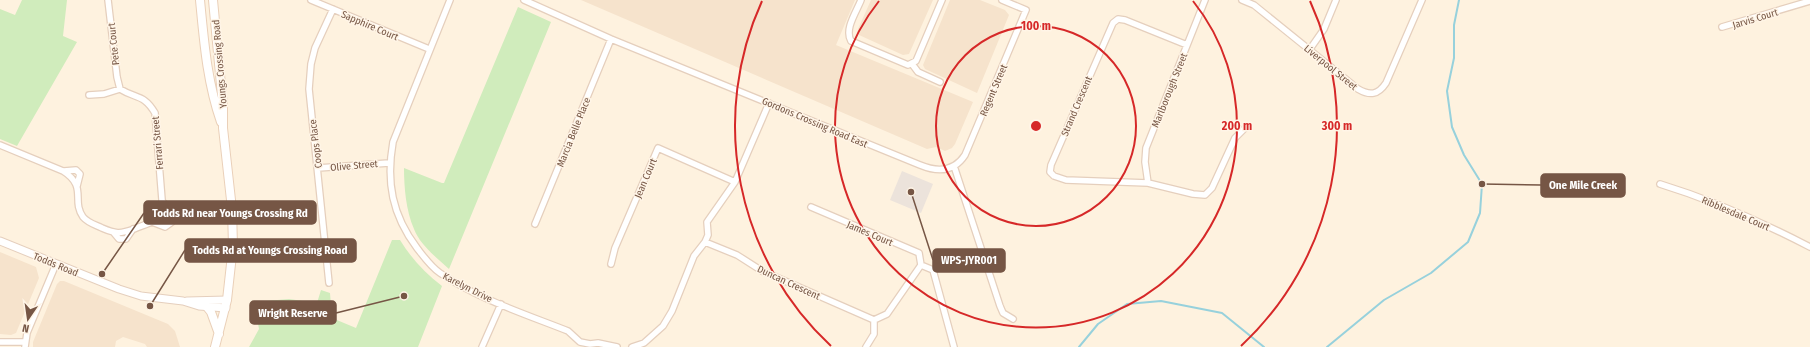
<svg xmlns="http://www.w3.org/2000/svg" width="1810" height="347" font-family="'Fira Sans Condensed',sans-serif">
	<rect width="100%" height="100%" fill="#fef2df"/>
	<path fill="#f6e3cc" d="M581,0H855L836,45L973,102L955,144L952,148L945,151L936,147L927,149Z
		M871,0H933L909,54L903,55L859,35L858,29Z
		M950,0H980L1005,10L1009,15L977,93L925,69L923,65Z
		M0,252L36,267L39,278L16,333L11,335L0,334Z
		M60,281H64L168,324L175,331L180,347H147L145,344L123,337L116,341L115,347H33V342L57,284Z"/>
	<path fill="#ece3db" d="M902,171L933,184L921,213L890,200Z"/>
	<path fill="#d0ecbc" d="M22,0H67L63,36L77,42L17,146L0,139V9L15,15Z
		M518,7L551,22L449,269C437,258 420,245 414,229C406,211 404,187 404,168L442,183H444Z
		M392,240H400C411,258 425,273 442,286L418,347H249L259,329L254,302L289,299L317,303L321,290L330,293L332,318L356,328Z"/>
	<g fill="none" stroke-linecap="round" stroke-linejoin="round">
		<path stroke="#97d1dc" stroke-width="2" d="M1079,347L1098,324L1127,304L1161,301L1222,313L1264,347
			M1327,347L1384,300L1431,273L1468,242L1480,213L1482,184L1464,155L1452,127L1447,91L1454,58V25L1459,0"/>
		<g stroke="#e5cfbd" stroke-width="8">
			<path id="minor" d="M108,0L117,77L120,89
				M311,0L429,49
				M450,0L393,142C386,182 392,215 417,248C424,257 431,267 440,273C478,299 525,314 568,331L580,342L590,344L598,343L617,347
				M524,0L611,39L920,165C937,172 954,172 965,155L1026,10L1002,0
				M861,0C857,11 844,29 851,41L908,65L916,61L942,0
				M1242,0L1254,5L1358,89C1370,96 1378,95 1386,83L1422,0
				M1722,27L1810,1
				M1187,45L1125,20L1118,19L1113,23L1051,165L1050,172L1054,176L1066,180L1148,183L1193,194L1205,195L1212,188L1235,138L1245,128
				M1310,49L1324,29L1336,0
				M912,64L918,72L940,82
				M0,145L63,171C88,187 71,200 83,217C88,223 96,225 102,228C116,234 120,234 134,229C145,224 156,223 163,212L155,113C144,94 136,99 120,89L104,94L89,95
				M954,166L1000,306L1003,313L1013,319
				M318,168L389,163
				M64,171L76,170L80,174L77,186
				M1148,183L1145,162L1146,148L1205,0
				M1660,184C1712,200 1762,222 1810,247
				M811,207L919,253L921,265
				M152,222L165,227L172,222L173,214L163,202
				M535,224L611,39
				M114,233L119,239H126L133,229
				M705,242L737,255L762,271L874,320
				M611,264L615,248L658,148L735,182
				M921,265L933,270L954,347
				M329,283L309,89L311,64L315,48L333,9
				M0,342H25
				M25,347L27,333L56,264
				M482,347L501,304
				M632,347L644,343L663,326L672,311L694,256L705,242L708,235L707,222L735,182L769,103
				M866,347L874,334V320L887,314L921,265"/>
		</g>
		<g stroke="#e5cfbd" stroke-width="9">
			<path id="tertiary" d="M0,241L119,289L141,296L183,301L199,306L226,308
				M187,301L227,300"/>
		</g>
		<g stroke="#ead0b9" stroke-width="10">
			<path id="secondary" d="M200,0C204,41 207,82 221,122
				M213,0L223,106V128L232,209L233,246L227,300L215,347
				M207,307L211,312L219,334"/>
		</g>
		<use href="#minor" stroke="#fff" stroke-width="5.5"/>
		<use href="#tertiary" stroke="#fff" stroke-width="7"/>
		<use href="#secondary" stroke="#fff" stroke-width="8"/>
	</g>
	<g fill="none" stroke="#d62828" stroke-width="2">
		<circle cx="1036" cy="126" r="100"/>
		<path d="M1193 1A201 201 0 1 1 879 1"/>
		<path d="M831 346A301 301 0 0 1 762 1M1310 1A301 301 0 0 1 1241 346"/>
	</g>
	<g text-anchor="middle" stroke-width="3" stroke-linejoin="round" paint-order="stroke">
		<g font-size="10" fill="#765645" stroke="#fff5e7">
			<text transform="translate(1755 18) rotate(-17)" y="4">Jarvis Court</text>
			<text transform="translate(370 25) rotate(23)" y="4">Sapphire Court</text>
			<text transform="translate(113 44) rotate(-96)" y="4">Pete Court</text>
			<text transform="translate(219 64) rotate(-95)" y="4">Youngs Crossing Road</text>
			<text transform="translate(1331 67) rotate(39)" y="4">Liverpool Street</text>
			<text transform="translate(993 90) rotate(-67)" y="4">Regent Street</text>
			<text transform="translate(1169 90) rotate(-68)" y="4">Marlborough Street</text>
			<text transform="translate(1076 106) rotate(-67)" y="4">Strand Crescent</text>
			<text transform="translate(815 122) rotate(23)" y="4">Gordons Crossing Road East</text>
			<text transform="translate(573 132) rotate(-68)" y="4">Marcia Belle Place</text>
			<text transform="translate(157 143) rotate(-95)" y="4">Ferrari Street</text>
			<text transform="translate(315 144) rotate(-97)" y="4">Coops Place</text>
			<text transform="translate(354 165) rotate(-5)" y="4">Olive Street</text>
			<text transform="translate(645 178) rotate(-67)" y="4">Jean Court</text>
			<text transform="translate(1736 213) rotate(23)" y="4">Ribblesdale Court</text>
			<text transform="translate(870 233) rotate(23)" y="4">James Court</text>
			<text transform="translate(56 264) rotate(22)" y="4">Todds Road</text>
			<text transform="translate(789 282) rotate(25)" y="4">Duncan Crescent</text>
			<text transform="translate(468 287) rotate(27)" y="4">Karelyn Drive</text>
		</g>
	</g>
	<circle cx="1036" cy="126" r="6" fill="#d62828" stroke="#fff5e7" stroke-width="2"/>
	<g font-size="12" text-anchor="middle" font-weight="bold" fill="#d62828" stroke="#fff5e7" stroke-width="3" stroke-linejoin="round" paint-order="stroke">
		<text x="1036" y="30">100 m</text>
		<text x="1237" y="130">200 m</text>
		<text x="1337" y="130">300 m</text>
	</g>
	<path fill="none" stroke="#765645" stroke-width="1.5" d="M1482 184L1541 185M102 274L144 213M150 306L185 250M911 192L933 260M404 296L336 313"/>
	<g fill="#765645" stroke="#fff5e7" stroke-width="1.5">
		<circle cx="1482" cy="184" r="4"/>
		<circle cx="102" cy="274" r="4"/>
		<circle cx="150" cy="306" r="4"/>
		<circle cx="911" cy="192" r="4"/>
		<circle cx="404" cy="296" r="4"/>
	</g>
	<g fill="#765645" stroke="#765645" stroke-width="1.5">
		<rect x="1541" y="174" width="84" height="23" rx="4"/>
		<rect x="144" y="201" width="172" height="23" rx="4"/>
		<rect x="185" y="239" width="171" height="23" rx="4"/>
		<rect x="933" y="249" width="72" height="23" rx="4"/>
		<rect x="250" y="301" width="86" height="23" rx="4"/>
	</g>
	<g font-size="11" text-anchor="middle" font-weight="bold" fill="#fff">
		<text x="1583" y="189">One Mile Creek</text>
		<text x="230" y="217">Todds Rd near Youngs Crossing Rd</text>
		<text x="270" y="254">Todds Rd at Youngs Crossing Road</text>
		<text x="969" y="264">WPS-JYR001</text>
		<text x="293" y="317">Wright Reserve</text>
	</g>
	<g transform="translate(28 319) rotate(193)" stroke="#fff5e7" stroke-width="3" paint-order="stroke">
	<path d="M0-3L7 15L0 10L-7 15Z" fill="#765645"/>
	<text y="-6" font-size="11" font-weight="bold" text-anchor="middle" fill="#765645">N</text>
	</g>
</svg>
